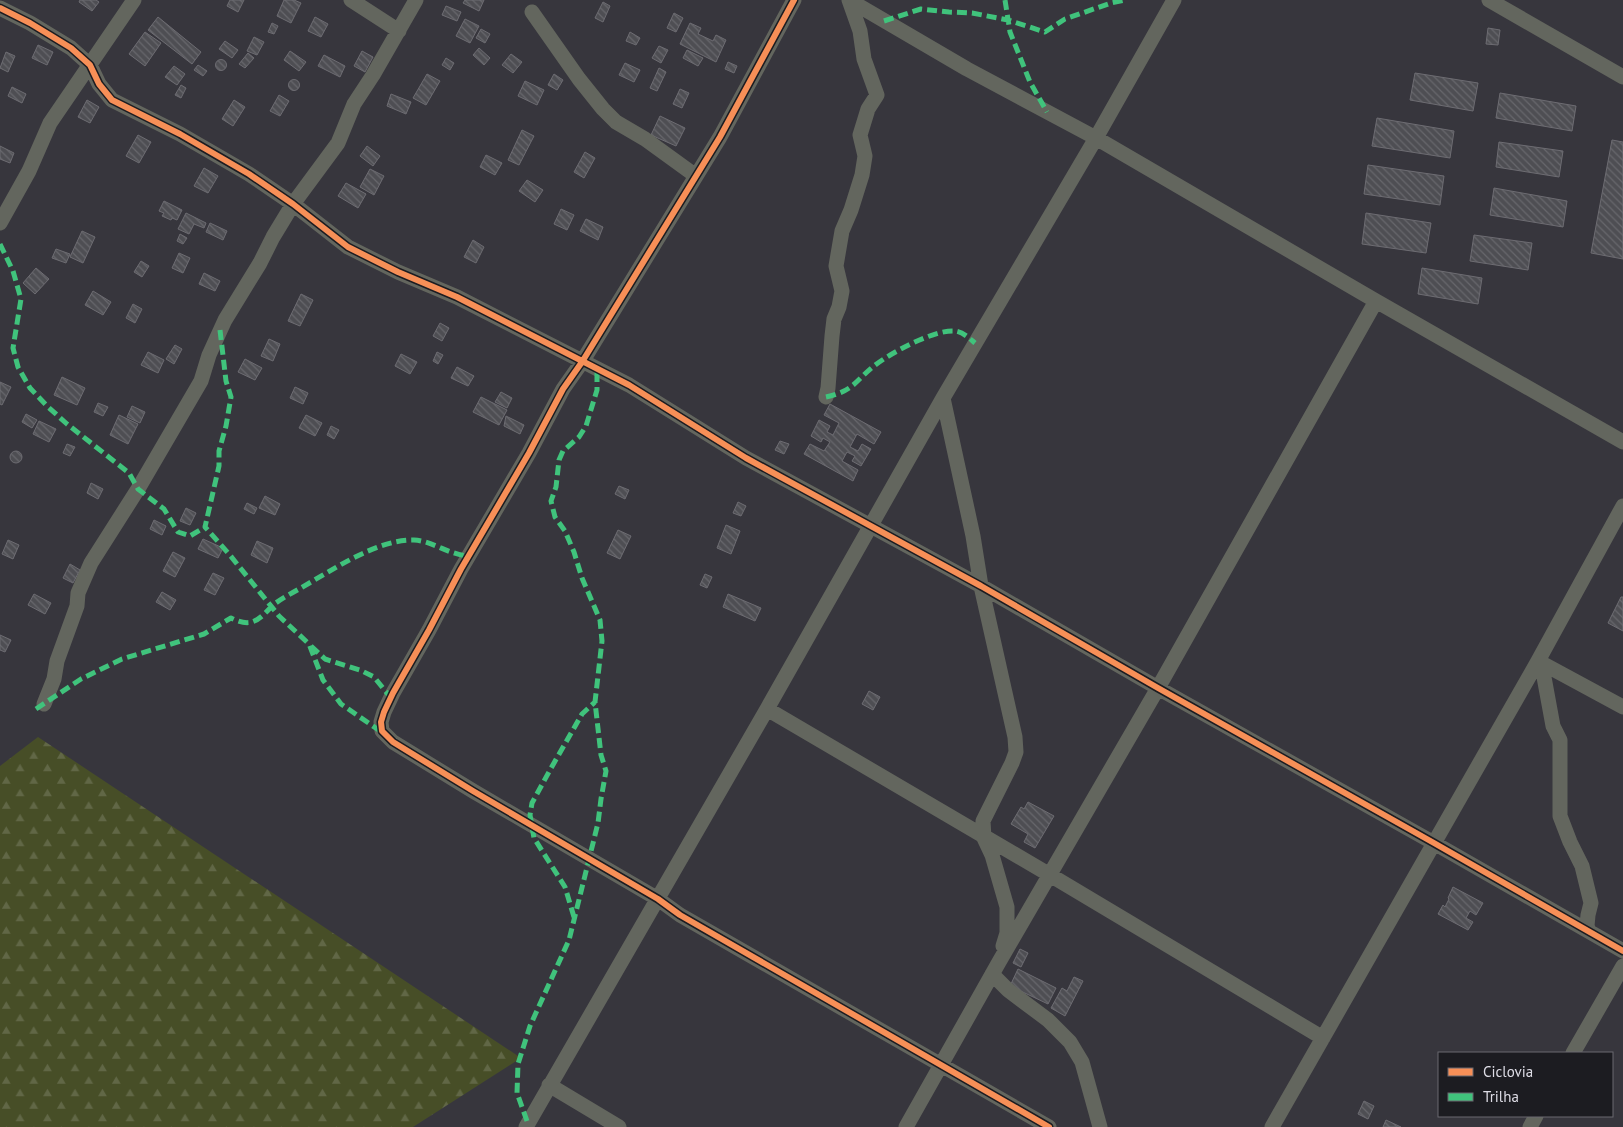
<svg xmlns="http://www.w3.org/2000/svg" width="1623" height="1127" font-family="'PT Sans',sans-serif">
	<defs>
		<pattern id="forest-firs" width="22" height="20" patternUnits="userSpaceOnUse" patternTransform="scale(1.25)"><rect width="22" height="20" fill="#474e27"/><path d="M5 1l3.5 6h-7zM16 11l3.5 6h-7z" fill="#616746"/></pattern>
		<pattern id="building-back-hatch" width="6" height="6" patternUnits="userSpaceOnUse" patternTransform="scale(1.25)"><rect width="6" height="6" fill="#4e4e53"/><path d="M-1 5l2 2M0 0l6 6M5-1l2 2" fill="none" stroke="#67676c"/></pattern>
	</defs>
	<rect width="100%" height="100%" fill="#37363d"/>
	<path fill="url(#forest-firs)" d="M38,737L521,1058L413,1127H0V766Z"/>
	<path fill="url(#building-back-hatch)" stroke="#6d6c72" d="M80,0H96L99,2L92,11L79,2Z
		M230,0H244L238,12L227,6Z
		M284,0H294L301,3L291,23L277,16Z
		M465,0H484L479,11L463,3Z
		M603,2L610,6L603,22L595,18Z
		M446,6L461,12L457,21L442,15Z
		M674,13L683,18L676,32L667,28Z
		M158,17L201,52L192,64L148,30Z
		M315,17L328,24L321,37L308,31Z
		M465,19L479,26L470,43L456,36Z
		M272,23L278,26L274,34L268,32Z
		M690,23L701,28L698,34L713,41L716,35L726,40L716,62L680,44Z
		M1488,28L1500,30L1498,45L1486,44Z
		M481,29L490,34L485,43L476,38Z
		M145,32L161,43L145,66L129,54Z
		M630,32L640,38L636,45L626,41Z
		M254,37L264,42L257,55L247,51Z
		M225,41L238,50L232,58L219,49Z
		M38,45L53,52L47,65L32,58Z
		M659,46L668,50L661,63L652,58Z
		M479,48L490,58L484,65L473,55Z
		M687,50L703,58L698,66L683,58Z
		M290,51L306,62L299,71L284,60Z
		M362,51L373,57L365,72L354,66Z
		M6,52L15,56L8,72L0,68Z
		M248,53L254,58L245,68L239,64Z
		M511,54L522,62L513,73L502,65Z
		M324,55L345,66L340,77L318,66Z
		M446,58L454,63L450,70L442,65Z
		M215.5 65a5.5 5.5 0 1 1 11 0a5.5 5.5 0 1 1-11 0Z
		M728,62L737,66L734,73L725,69Z
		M625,63L640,70L634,82L619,75Z
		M198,65L207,71L203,76L194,70Z
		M174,66L185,74L177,85L165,77Z
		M659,68L666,72L657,91L650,88Z
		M1415,73L1478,83L1473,111L1410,100Z
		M427,74L440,81L426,105L413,98Z
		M554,74L563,80L557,90L548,85Z
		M288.5 85a5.5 5.5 0 1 1 11 0a5.5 5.5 0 1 1-11 0Z
		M525,81L544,90L537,105L518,96Z
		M181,85L186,88L181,98L175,95Z
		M12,87L26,94L22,103L8,96Z
		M680,89L689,93L682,108L673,104Z
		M1500,93L1576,106L1572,131L1496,118Z
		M391,94L411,102L406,114L387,106Z
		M279,95L289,101L280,116L270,111Z
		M87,100L99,107L90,123L78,117Z
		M234,100L245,107L233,126L222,119Z
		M660,116L685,128L676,146L651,135Z
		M1377,118L1454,131L1450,158L1372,146Z
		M522,130L534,136L519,165L508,160Z
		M138,135L151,142L139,163L126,156Z
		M1612,140L1623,142V259L1591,253Z
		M1499,142L1563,151L1559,177L1496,167Z
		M0,146L14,153L10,163L0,159Z
		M367,146L380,156L373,166L360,156Z
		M585,152L595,158L584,178L574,172Z
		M486,155L502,163L495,175L480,167Z
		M1368,165L1444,176L1440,205L1364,194Z
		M204,168L218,176L208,193L194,186Z
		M370,169L384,176L374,195L360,187Z
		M527,180L543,190L535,202L519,191Z
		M346,183L366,194L358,208L338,196Z
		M1494,188L1567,201L1563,227L1490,215Z
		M164,201L182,210L177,220L172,218L171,220L162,216L164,213L159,211Z
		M561,209L574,215L567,230L554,224Z
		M186,213L206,223L204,228L194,224L189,234L178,229Z
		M1366,213L1431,223L1426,253L1362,244Z
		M586,219L603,227L598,240L580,231Z
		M210,223L227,231L223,240L206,232Z
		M82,231L95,237L83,263L70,257Z
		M180,234L187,238L183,244L177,241Z
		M1474,235L1532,243L1528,270L1470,261Z
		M473,240L484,247L476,263L464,257Z
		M56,249L70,254L66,263L52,258Z
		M179,253L190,258L183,273L172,268Z
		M141,261L149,266L142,277L134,272Z
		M36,268L49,279L35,294L23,283Z
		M1422,268L1482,278L1478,304L1418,294Z
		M204,273L220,281L215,291L199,284Z
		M93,291L111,302L103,315L85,305Z
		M301,294L313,300L300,326L288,321Z
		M133,304L142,309L135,323L126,318Z
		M440,323L449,328L442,341L433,336Z
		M269,339L280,344L273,361L261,356Z
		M175,345L182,349L174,364L166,359Z
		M148,352L164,360L158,373L141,365Z
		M437,352L443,355L438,364L433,361Z
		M401,354L417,362L410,374L395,366Z
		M245,359L262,368L255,380L238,372Z
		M457,367L474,376L468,386L451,378Z
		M62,377L85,388L77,405L54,395Z
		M0,382L11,387L2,405L0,404Z
		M295,387L308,393L303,404L290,398Z
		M501,392L512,398L507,408L495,402Z
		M481,397L507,410L499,425L473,412Z
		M98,403L108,407L103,416L94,412Z
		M830,404L881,432L874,444L857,434L850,447L858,451L862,444L871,449L861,466L852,461L855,456L847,452L842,461L858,470L853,481L804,454L810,444L824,451L830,442L823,438L821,442L811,436L819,420L830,426L827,432L833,435L839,423L824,415Z
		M132,406L145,412L140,423L127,417Z
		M26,414L37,420L32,428L22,422Z
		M119,415L138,424L128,444L110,435Z
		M306,415L322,423L315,436L299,428Z
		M506,416L524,425L520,434L504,426Z
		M39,421L56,429L49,442L33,434Z
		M331,426L339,430L334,439L327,435Z
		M780,441L789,444L784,454L775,450Z
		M67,444L75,447L70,456L63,453Z
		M10 457a6 6 0 1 1 12 0a6 6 0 1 1-12 0Z
		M91,483L103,489L98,499L87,493Z
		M619,486L629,490L625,499L615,494Z
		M265,496L280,504L275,515L259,508Z
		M738,502L746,506L741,516L733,513Z
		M247,503L257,508L254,514L244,509Z
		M186,508L196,513L190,525L180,521Z
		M154,520L166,526L162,535L150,529Z
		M726,525L740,531L731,554L717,548Z
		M618,530L631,536L620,559L607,553Z
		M203,539L223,548L218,558L198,549Z
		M8,540L19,545L13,559L2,554Z
		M257,541L273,548L267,563L251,555Z
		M173,552L185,558L175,577L163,571Z
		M70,564L80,570L73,583L63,578Z
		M213,573L224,578L215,595L204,590Z
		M705,574L712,577L707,588L700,585Z
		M162,592L176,600L170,610L156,602Z
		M34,594L51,603L45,614L28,605Z
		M728,594L761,608L755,621L723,607Z
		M1621,597H1623V631L1608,623Z
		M0,635L11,640L5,652L0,650Z
		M869,691L880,697L873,710L862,704Z
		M1028,802L1054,816L1035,848L1024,842L1028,834L1011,824L1021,807L1024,809Z
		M1453,887L1483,903L1476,915L1470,911L1466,918L1473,922L1468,930L1438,914L1443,905L1445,907L1449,899L1448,898Z
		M1020,949L1028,953L1021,967L1013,963Z
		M1018,969L1056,988L1048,1004L1010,986Z
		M1074,977L1083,981L1065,1016L1051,1008L1062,988L1067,991Z
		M1364,1101L1374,1106L1368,1119L1358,1114Z
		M1386,1120L1401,1127H1383Z"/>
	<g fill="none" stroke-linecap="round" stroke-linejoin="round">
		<path stroke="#63665e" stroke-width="15" d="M351,0L399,31
			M794,0L720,137L582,362L563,389L529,453L461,569L429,630L393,693L384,712L381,722L382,731L393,742L473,791L658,899L680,915L1049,1127
			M849,0L967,69L1096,138L1376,301L1623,442
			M1489,0L1623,77
			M0,8L30,23L71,48L90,65L99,84L112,100L180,134L249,174L293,204L348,247L398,272L457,297L629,385L746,458L981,586L1158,688L1434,843L1623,951
			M532,12L579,79L603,109L616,122L645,139L696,176
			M0,223L29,171L50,123L134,0
			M826,397L828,388L832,336L834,319L839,307L842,291L836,266L842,231L851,210L862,175L865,156L860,135L868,109L877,95L864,59L860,31L849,0
			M943,398L973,536L981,586L1015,737L1016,752L1012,763L983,821L984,838L992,855L1007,907V933L1003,946
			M44,704L54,679L57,661L77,606L78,593L91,563L138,489L201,381L209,355L225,320L260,263L273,237L293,204L338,143L354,104L373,75L416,0
			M767,709L1050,875L1323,1038
			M1589,931L1587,926L1588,915L1591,903L1582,866L1570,842L1560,816V740L1553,726L1544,677L1538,661L1623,707
			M992,974L1008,990L1048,1020L1070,1042L1082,1062L1100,1127
			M1573,1053L1623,966
			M549,1085L619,1127
			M526,1127L767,709L943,398L1096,138L1174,0
			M906,1127L999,962L1158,688L1376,301
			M1272,1127L1538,661L1623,506
			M1530,1127L1536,1116"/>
		<path stroke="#40c37c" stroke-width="5" stroke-dasharray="10 5" stroke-linecap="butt" d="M1005,0L1010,32L1030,82L1047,112
			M884,21L921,9L949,12L972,13L1008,20L1045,32L1065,19L1111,3L1125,0
			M0,244L13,271L21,299L13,348L18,367L30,388L47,406L67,424L129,473L138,489L164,509L178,532L190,536L205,527
			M220,330L226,381L231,397L226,426L219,451V466L205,527L229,554L279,616L309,644L323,680L341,704L383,733
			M826,397C854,391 855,381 874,366C890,353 935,329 955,331C963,332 969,338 975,343
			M311,646L325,659L360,670L374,677L391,698
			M36,709L81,679L122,659L204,634L231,618C237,621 245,624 252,622C261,619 267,611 273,605C281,599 290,594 299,589C331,571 377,539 414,540C433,541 449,555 469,556
			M574,917L565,887L534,838L530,815L532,803L550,770L582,714L595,702
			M527,1121L517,1093L518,1064L530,1026L569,940L598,823L601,799L606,771L601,755L595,702L602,641L600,620L582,578L574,552L565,531L555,517L551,501L556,487L559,460L563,451L579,437L586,426L597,390V370"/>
		<g stroke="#1c1c21" stroke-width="9">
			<path id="cycleway" d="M794,0L720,137L582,362L563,389L529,453L461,569L429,630L393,693L384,712L381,722L382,731L393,742L473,791L658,899L680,915L1049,1127
				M0,8L30,23L71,48L90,65L99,84L112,100L180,134L249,174L293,204L348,247L398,272L457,297L629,385L746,458L981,586L1158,688L1434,843L1623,951"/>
		</g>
		<use href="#cycleway" stroke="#f78f57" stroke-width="6"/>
	</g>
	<rect x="1438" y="1052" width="175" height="65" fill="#1c1c21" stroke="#6a6970"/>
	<rect x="1448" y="1068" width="25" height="8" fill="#f78f57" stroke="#6a6970"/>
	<text x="1483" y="1077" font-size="15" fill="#dedde6">Ciclovia</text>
	<rect x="1448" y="1093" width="25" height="8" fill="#40c37c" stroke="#6a6970"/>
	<text x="1483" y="1102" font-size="15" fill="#dedde6">Trilha</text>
</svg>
